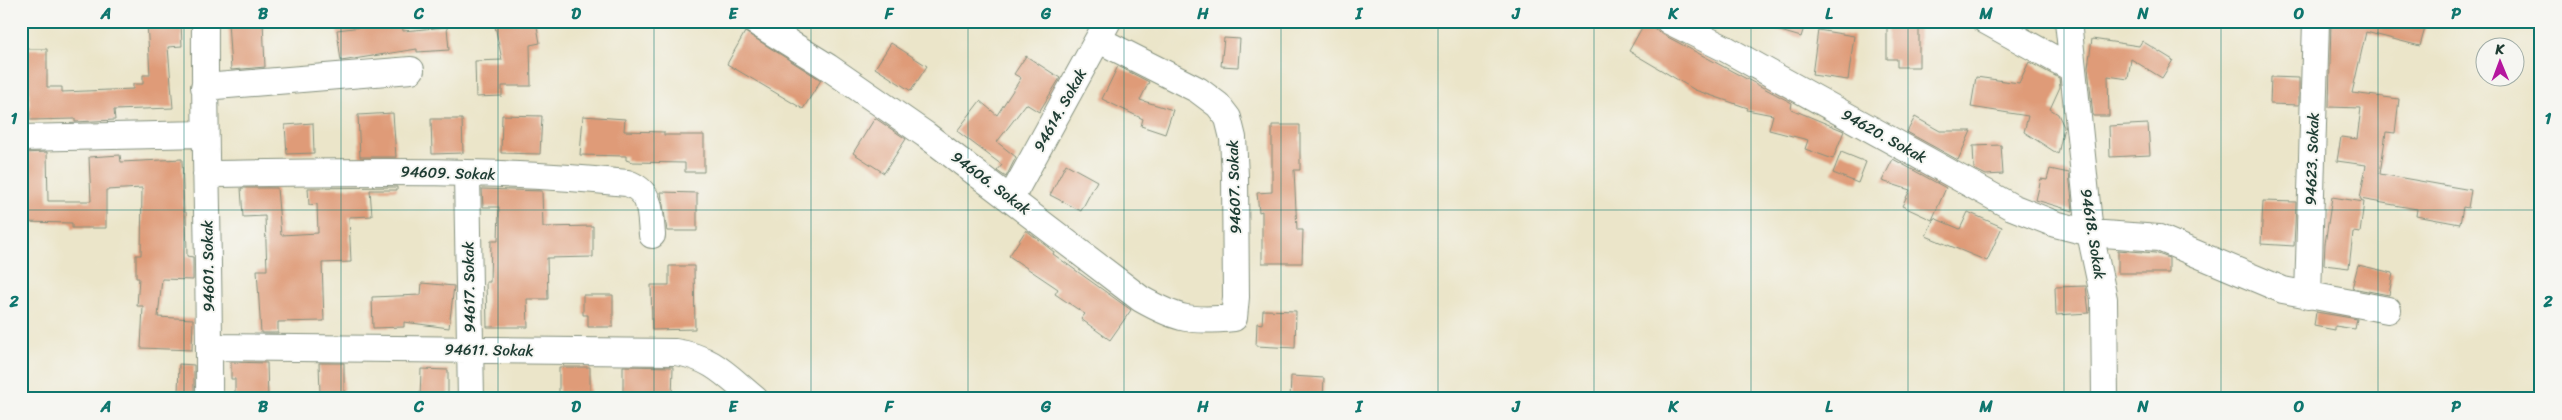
<svg xmlns="http://www.w3.org/2000/svg" width="2562" height="420" font-family="Sriracha,sans-serif">
	<rect width="100%" height="100%" fill="#f6f6f2"/>
	<filter id="ink" filterUnits="userSpaceOnUse"><feTurbulence type="fractalNoise" baseFrequency=".02" numOctaves="2"/><feDisplacementMap in="SourceGraphic" scale="10" xChannelSelector="R" yChannelSelector="G"/><feConvolveMatrix kernelMatrix="1 2 1 2 8 2 1 2 1" color-interpolation-filters="sRGB"/></filter>
	<filter id="wash" filterUnits="userSpaceOnUse"><feTurbulence type="fractalNoise" baseFrequency=".0096" numOctaves="4" result="noise"/><feDisplacementMap in="SourceGraphic" scale="20" xChannelSelector="R" yChannelSelector="G"/><feGaussianBlur stdDeviation="1.12" result="paint"/><feColorMatrix in="noise" values="0 0 0 0 0 0 0 0 0 0 0 0 0 0 0 0 0 1.4 0 .05"/><feComposite in="paint" operator="in"/></filter>
	<g filter="url(#wash)">
		<rect width="100%" height="100%" fill="#ebe5c9"/>
		<g id="blocks">
			<path fill="#df9b78" d="M147,21H181L182,46L168,47L173,108L114,110L115,120L75,122V119L30,120L29,84H21V49H47V87H62V92L133,89V84H143V75H150Z
				M228,21H263L265,67L231,70Z
				M494,21H536L540,43L530,45L531,86H502V96L476,97L475,61L502,60Z
				M1761,21H1806L1801,37L1760,25Z
				M1887,21H1919V67H1897V59H1887Z
				M2331,21H2427L2420,46L2366,32L2352,93L2399,99L2395,133L2386,132L2380,174L2471,190L2468,208L2463,207L2460,224L2416,216L2417,209L2360,199L2366,165L2337,161L2341,137L2357,139L2361,108L2329,107Z
				M402,22L403,31L447,27L449,50L417,52V49L341,61L337,30Z
				M1645,22L1662,34L1792,103L1791,109L1844,131L1833,159L1805,149L1808,140L1769,130L1773,115L1747,110L1748,108L1695,90L1629,51Z
				M1818,30L1854,36L1848,80L1812,75Z
				M745,32L821,80L803,109L727,64Z
				M1224,38L1240,39L1238,67L1221,66Z
				M2092,39L2139,46L2142,41L2173,60L2162,78L2131,59L2128,79L2108,76L2109,116H2093L2088,67Z
				M891,43L927,66L911,91L875,68Z
				M1026,56L1060,78L1039,112L1026,104L997,142L1016,157L1006,177L997,171L1002,165L957,131L980,101L997,115L1021,78L1014,74Z
				M2029,62L2059,78L2060,87L2050,109L2058,114L2064,127L2058,154L2024,132L2028,116L1971,107L1976,77L2019,83Z
				M1118,66L1149,82L1140,100L1173,110L1165,134L1141,126L1143,119L1102,99Z
				M2271,77L2299,78V105L2270,104Z
				M393,113L396,157H360L358,115Z
				M502,115L542,116L540,154L501,153Z
				M583,116L625,119L624,131L664,132V135H704V172H685V163L632,162L626,160V156L580,155Z
				M1915,117L1940,131H1971L1958,160L1907,132Z
				M875,118L906,139L884,173L853,153Z
				M431,119H462L463,153L432,154Z
				M313,123L314,153L287,154L285,125Z
				M2148,124L2150,155L2110,157L2109,126Z
				M1272,125H1300V170H1294L1297,230H1303L1302,263H1262V211L1259,212L1257,193L1272,192Z
				M2001,145L2003,174L1986,175L1974,169L1973,146Z
				M47,152L48,201H91L89,157L120,155L121,162L182,159L184,212H186L187,256L193,257V280L162,279L158,317L193,319L192,350L141,348L143,306H137L139,278H136V255H141L142,188L106,190V228H72V223L21,222V153Z
				M1841,152L1866,162L1858,183L1833,173Z
				M1893,159L1946,188L1932,220L1902,206L1910,190L1882,181Z
				M1066,164L1097,181L1081,211L1050,195Z
				M2050,169L2069,173L2073,211L2036,200L2041,179L2047,180Z
				M397,187V190H370L372,216L349,217L351,262L322,263L324,321L278,322V333H261L257,270H267L265,216L243,217L241,188H277L281,235L318,233L317,204L309,205L308,188Z
				M482,189L542,191L543,227L593,226V257L547,258L548,299H527L528,327H487L486,282H490L491,241H498L499,207H483Z
				M661,192L697,193V231H667Z
				M2332,197L2364,202L2360,233L2353,232L2349,268L2324,265L2325,244Z
				M2263,201L2296,202L2294,246L2261,244Z
				M1968,212L2002,227L1987,261L1926,236L1934,218L1960,229Z
				M1026,230L1054,252L1053,254L1131,310L1110,340L1081,319L1085,314L1055,294L1058,289L1009,256Z
				M2118,250L2155,253L2169,258V273H2118Z
				M2358,265L2393,273L2389,295L2352,288Z
				M669,266H694L695,329L652,330L651,285H669Z
				M422,283L454,286L449,328L404,322V327L373,328L372,297L421,295Z
				M2086,286L2089,313L2056,315L2055,287Z
				M583,295H613V327H588V315H583Z
				M1263,310L1296,311L1295,348L1256,346L1257,323L1262,324Z
				M2316,312L2357,319L2355,329L2335,326V330L2314,326Z
				M231,362L267,363L268,399H235V379H231Z
				M319,363H344V393H320Z
				M179,364L194,365V393H178Z
				M623,366L673,367L672,398H623Z
				M559,367H590V396L559,395Z
				M421,369L448,370V399H420Z
				M1291,376L1324,378L1323,399H1290Z"/>
		</g>
	</g>
	<g filter="url(#ink)">
		<use href="#blocks" fill-opacity="0" stroke="#85917e" stroke-width="1"/>
		<g fill="none" stroke-linecap="round" stroke-linejoin="round">
			<g stroke="#85917e" stroke-width="28">
				<path id="minor" d="M205,21C204,147 210,273 209,399
					M754,21L828,67L926,135L1141,299C1178,320 1192,322 1234,318L1236,297L1235,176L1233,138L1228,118L1218,105L1198,90L1099,40
					M1669,21L1726,49L2012,207L2055,224L2090,233L2159,238L2283,290L2388,310
					M1986,21L2073,69
					M2068,21L2090,233L2104,299L2105,399
					M204,87L411,70
					M21,138L204,134
					M206,174C346,172 487,168 627,183C652,191 650,212 652,235
					M467,175L471,399
					M1011,198L1108,21
					M2308,296L2316,21
					M209,347L675,352C712,357 727,376 755,399"/>
			</g>
			<use href="#minor" stroke="#fff" stroke-width="26"/>
		</g>
	</g>
	<path fill="none" stroke="#0f766e" stroke-width="1" stroke-opacity="0.55" d="M184,21V399M341,21V399M498,21V399M654,21V399M811,21V399M968,21V399M1124,21V399M1281,21V399M1438,21V399M1594,21V399M1751,21V399M1908,21V399M2064,21V399M2221,21V399M2378,21V399M21,210H2541"/>
	<g text-anchor="middle" stroke-width="4" stroke-linejoin="round" paint-order="stroke">
		<g font-size="15" fill="#1f3d34" stroke="#f6f6f2">
			<text transform="translate(1060 110) rotate(-61)" y="5">94614. Sokak</text>
			<text transform="translate(1884 136) rotate(29)" y="5">94620. Sokak</text>
			<text transform="translate(2312 159) rotate(-88)" y="5">94623. Sokak</text>
			<text transform="translate(448 173) rotate(2)" y="5">94609. Sokak</text>
			<text transform="translate(991 183) rotate(37)" y="5">94606. Sokak</text>
			<text transform="translate(1234 187) rotate(-92)" y="5">94607. Sokak</text>
			<text transform="translate(2093 234) rotate(81)" y="5">94618. Sokak</text>
			<text transform="translate(208 266) rotate(-91)" y="5">94601. Sokak</text>
			<text transform="translate(469 287) rotate(-91)" y="5">94617. Sokak</text>
			<text transform="translate(489 350) rotate(1)" y="5">94611. Sokak</text>
		</g>
	</g>
	<rect width="2562" height="420" fill="none" stroke="#f6f6f2" stroke-width="55"/>
	<g transform="translate(2500 62) rotate(359)"><circle r="24" fill="#f6f6f2" stroke="#a0aca6"/>
	<path d="M0-4L9 19L0 12L-9 19Z" fill="#b5179e"/>
	<text y="-8" font-size="14" font-weight="bold" text-anchor="middle" fill="#1f3d34">K</text>
	</g>
	<rect x="28" y="28" width="2506" height="364" fill="none" stroke="#0f766e" stroke-width="2"/>
	<g font-size="16" text-anchor="middle" font-weight="bold" fill="#0f766e">
		<text x="106" y="19">A</text>
		<text x="263" y="19">B</text>
		<text x="419" y="19">C</text>
		<text x="576" y="19">D</text>
		<text x="733" y="19">E</text>
		<text x="889" y="19">F</text>
		<text x="1046" y="19">G</text>
		<text x="1203" y="19">H</text>
		<text x="1359" y="19">I</text>
		<text x="1516" y="19">J</text>
		<text x="1673" y="19">K</text>
		<text x="1829" y="19">L</text>
		<text x="1986" y="19">M</text>
		<text x="2143" y="19">N</text>
		<text x="2299" y="19">O</text>
		<text x="2456" y="19">P</text>
		<text x="14" y="124">1</text>
		<text x="2548" y="124">1</text>
		<text x="14" y="307">2</text>
		<text x="2548" y="307">2</text>
		<text x="106" y="412">A</text>
		<text x="263" y="412">B</text>
		<text x="419" y="412">C</text>
		<text x="576" y="412">D</text>
		<text x="733" y="412">E</text>
		<text x="889" y="412">F</text>
		<text x="1046" y="412">G</text>
		<text x="1203" y="412">H</text>
		<text x="1359" y="412">I</text>
		<text x="1516" y="412">J</text>
		<text x="1673" y="412">K</text>
		<text x="1829" y="412">L</text>
		<text x="1986" y="412">M</text>
		<text x="2143" y="412">N</text>
		<text x="2299" y="412">O</text>
		<text x="2456" y="412">P</text>
	</g>
</svg>
